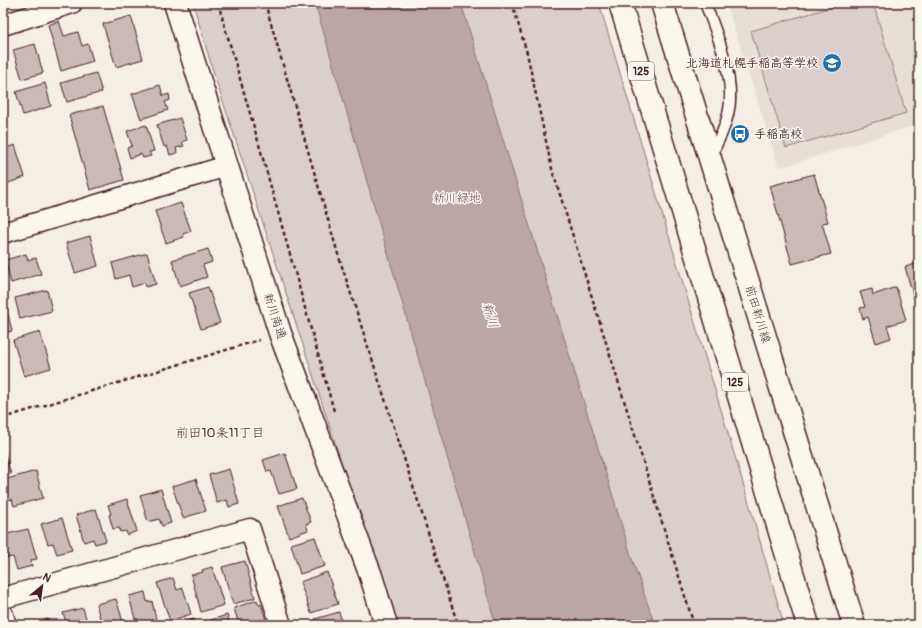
<svg xmlns="http://www.w3.org/2000/svg" width="922" height="628" font-family="Pangolin,'Klee One',sans-serif">
	<rect width="100%" height="100%" fill="#f4eee4"/>
	<filter id="ink" filterUnits="userSpaceOnUse"><feTurbulence type="fractalNoise" baseFrequency=".025" numOctaves="2"/><feDisplacementMap in="SourceGraphic" scale="8" xChannelSelector="R" yChannelSelector="G"/><feConvolveMatrix kernelMatrix="1 2 1 2 8 2 1 2 1" color-interpolation-filters="sRGB"/></filter>
	<g filter="url(#ink)">
		<path fill="#e7dfd6" d="M726,3H919V124L779,168Z"/>
		<path fill="#dbd0c9" stroke="#92787a" d="M193,3H599L751,510L784,625H395L214,74Z
			M845,3H873L906,113L786,148L751,31Z"/>
		<path fill="#baa7a5" stroke="#8d7174" d="M315,3H461L634,565L655,625H496Z"/>
		<path fill="#cabbb6" stroke="#4a1f2b" d="M131,16L143,59L116,67L103,24Z
			M59,21L64,36L78,32L82,46L88,44L93,61L61,71L48,25Z
			M35,44L43,73L22,79L13,50Z
			M96,73L102,92L67,102L61,83Z
			M45,83L51,106L23,115L16,92Z
			M160,85L163,96L169,94L170,100L165,102L168,110L141,119L132,94Z
			M103,106L124,180L90,190L69,115Z
			M180,118L187,140L182,142L184,146L176,148L177,153L170,155L167,146L164,147L157,125Z
			M146,125L154,151L149,152L151,156L143,158L141,154L130,158L127,148L132,146L127,131Z
			M15,145L25,177L3,185V149Z
			M814,174L828,222L822,223L831,254L792,264L770,186Z
			M181,203L191,231L183,234L184,237L166,243L155,211Z
			M90,236L98,266L75,273L66,243Z
			M208,249L212,262L203,265L207,277L180,286L172,260Z
			M147,253L156,284L146,287L145,283L132,287L129,275L116,279L112,263Z
			M26,254L28,260L36,258L41,274L11,283L5,260Z
			M919,263V301L915,302L905,267Z
			M208,287L220,323L201,329L189,293Z
			M896,287L906,320L887,326L891,338L876,343L868,317L863,319L860,308L865,307L860,292L872,289L873,295Z
			M47,290L52,311L20,319L15,298Z
			M3,294L12,331L5,333V336H3Z
			M40,332L51,368L24,376L13,340Z
			M3,380L8,398L3,399Z
			M3,447L11,474L3,476Z
			M285,453L297,489L279,494L271,471L267,472L263,460Z
			M229,469L239,504L229,507L227,500L217,503L209,475Z
			M36,471L43,498L14,506L12,499L3,501V480Z
			M196,479L206,511L183,518L172,486Z
			M161,489L171,523L162,526L159,519L148,522L140,495Z
			M302,498L311,522L306,524L308,530L289,537L278,506Z
			M127,499L137,531L127,535L126,531L120,532L119,528L113,529L109,515L111,514L108,505Z
			M96,509L106,541L95,544L93,539L84,542L76,515Z
			M62,518L72,550L57,554L53,543L48,544L41,524Z
			M28,529L37,559L31,560L32,566L17,570L13,557L7,558L4,548L3,549V535Z
			M315,537L325,566L300,574L291,544Z
			M245,561L255,598L233,604L222,567Z
			M212,567L224,605L201,612L191,575L203,572L202,570Z
			M327,572L338,604L311,613L300,582Z
			M173,578L177,590L183,588L191,614L170,621L157,583Z
			M145,592L147,602L152,601L157,624L139,625L137,618L135,619L129,596Z
			M116,599L124,625H102L96,604Z
			M257,600L259,605L261,604L266,619L264,620L266,625H239L234,608Z
			M83,608L88,625H67L63,613Z
			M339,612L343,625L346,623V625H317L315,619Z
			M227,615L230,625H205L204,622Z
			M48,619L50,625H29Z
			M194,619L196,625H175Z"/>
		<g fill="none" stroke-linecap="round" stroke-linejoin="round">
			<g stroke="#4a1f2b" stroke-width="13">
				<path id="service" d="M705,3C716,31 732,71 730,101C729,120 720,138 711,156"/>
			</g>
			<g stroke="#4a1f2b" stroke-width="23">
				<path id="minor" d="M3,25L72,3
					M3,233L227,166
					M3,598L250,529L281,625
					M3,615L6,625"/>
			</g>
			<g stroke="#4a1f2b" stroke-width="25">
				<path id="tertiary" d="M175,3L280,333L371,576L386,625"/>
			</g>
			<g stroke="#4a1f2b" stroke-width="25">
				<path id="primary" d="M620,3L808,625
					M662,3L854,625"/>
			</g>
			<path stroke="#4a1f2b" stroke-width="2.5" stroke-dasharray="4 3" stroke-linecap="butt" d="M218,3L258,141L334,411
				M265,3L338,254L458,625
				M512,3L527,53L552,169L694,625
				M3,418L259,340"/>
			<use href="#service" stroke="#fbf7ec" stroke-width="10"/>
			<use href="#minor" stroke="#fbf7ec" stroke-width="20"/>
			<use href="#tertiary" stroke="#fbf7ec" stroke-width="22"/>
			<use href="#primary" stroke="#fbf7ec" stroke-width="22"/>
		</g>
	</g>
	<defs>
		<g id="school-disc" transform="scale(1)"><circle r="9.5" fill="#1f6fb2" stroke="#fbf7ec"/><path d="M0-5L7-2L0 1L-7-2ZM-4 1L0 2.5L4 1V4Q0 6-4 4Z" fill="#fff"/></g>
		<g id="bus-disc" transform="scale(1)"><circle r="9.5" fill="#1f6fb2" stroke="#fbf7ec"/><path d="M-5-6H5V4H4V6H2V4H-2V6H-4V4H-5ZM-3.5-4V0h7V-4ZM-3.5 1.2v1.5H-2V1.2ZM2 1.2v1.5H3.5V1.2Z" fill="#fff"/></g>
	</defs>
	<g fill-rule="evenodd">
		<use href="#school-disc" x="832" y="63"/>
		<use href="#bus-disc" x="740" y="134"/>
	</g>
	<g text-anchor="middle" stroke-width="3" stroke-linejoin="round" paint-order="stroke">
		<g fill="#fbf7ec" stroke="#7f6065" stroke-width="1">
			<rect x="628" y="62" width="26" height="18" rx="3"/>
			<rect x="722" y="373" width="26" height="18" rx="3"/>
		</g>
		<g font-size="11" font-weight="bold" fill="#4a1f2b">
			<text x="641" y="75">125</text>
			<text x="735" y="386">125</text>
		</g>
		<g font-size="12" font-weight="bold" fill="#4a1f2b" stroke="#fbf7ec" text-anchor="end">
			<text x="818" y="67">北海道札幌手稲高等学校</text>
			<text x="754" y="138" text-anchor="start">手稲高校</text>
		</g>
		<g font-size="12" fill="#6e4b52" stroke="#fbf7ec">
			<text x="457" y="202">新川緑地</text>
		</g>
		<g font-size="12" fill="#4a1f2b" stroke="#fbf7ec">
			<text transform="translate(758 314) rotate(73)" y="4">前田新川線</text>
			<text transform="translate(275 316) rotate(72)" y="4">新川南通</text>
		</g>
		<g font-size="13" font-style="italic" fill="#714f56" stroke="#fbf7ec">
			<text transform="translate(491 315) rotate(73)" y="5">新川</text>
		</g>
		<g font-size="13" fill="#4a1f2b" stroke="#fbf7ec">
			<text x="220" y="437">前田10条11丁目</text>
		</g>
	</g>
	<rect width="922" height="628" fill="none" stroke="#fbf7ec" stroke-width="16"/>
	<rect x="8" y="8" width="906" height="612" fill="none" stroke="#4a1f2b" stroke-width="1.5" filter="url(#ink)"/>
	<g transform="translate(42 586) rotate(29)" stroke="#fbf7ec" stroke-width="3" paint-order="stroke">
	<path d="M0-3L7 15L0 10L-7 15Z" fill="#4a1f2b"/>
	<text y="-6" font-size="11" font-weight="bold" text-anchor="middle" fill="#4a1f2b">N</text>
	</g>
</svg>
